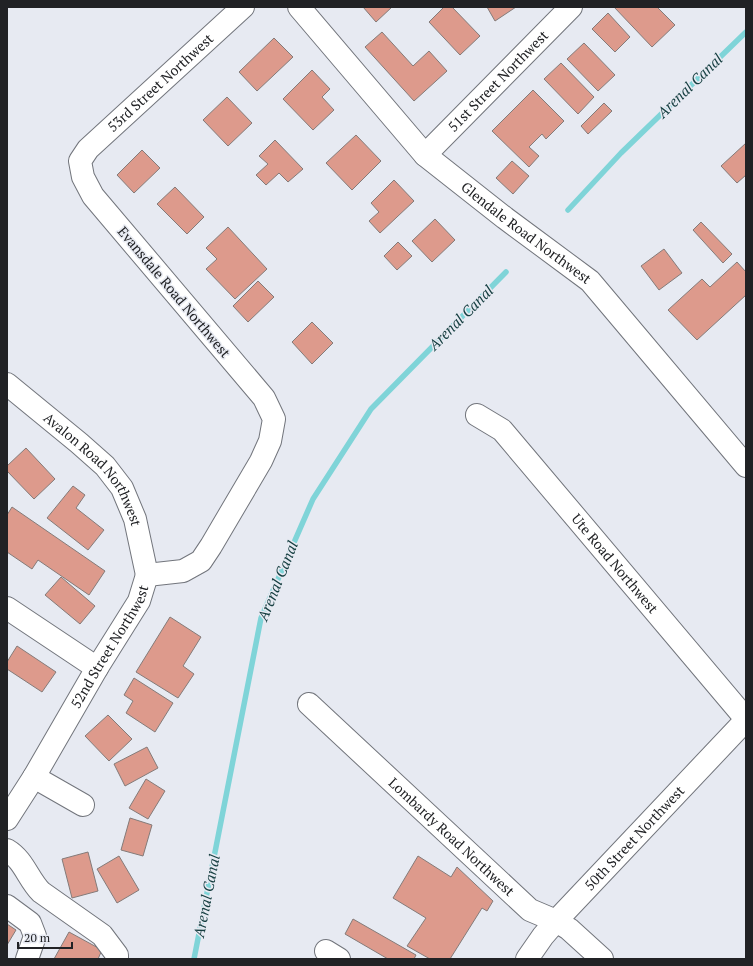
<svg xmlns="http://www.w3.org/2000/svg" width="753" height="966" font-family="'PT Serif',serif">
	<rect width="100%" height="100%" fill="#e7eaf2"/>
	<g fill="none" stroke-linecap="round" stroke-linejoin="round">
		<path stroke="#7fd4d8" stroke-width="5.5" d="M568,210L621,153L746,32
			M194,959L261,618L313,499L371,409L506,272"/>
	</g>
	<path fill="#dd9a8c" stroke="#847b79" d="M363,7H392L376,22Z
		M444,7H452L480,36L460,55L429,22Z
		M487,7H516L495,21Z
		M614,7H657L675,25L652,47Z
		M608,13L630,37L615,52L592,29Z
		M382,32L413,66L429,51L447,71L414,101L365,47Z
		M274,38L293,57L257,91L239,72Z
		M584,43L615,75L598,91L567,59Z
		M561,63L594,97L578,114L544,79Z
		M312,70L330,89L322,97L334,110L313,130L283,99Z
		M533,90L564,121L546,139L542,134L529,147L539,156L529,167L492,131Z
		M227,97L252,123L228,146L203,120Z
		M604,103L612,111L588,134L581,126Z
		M356,135L381,161L352,190L326,163Z
		M275,140L303,169L288,182L279,173L266,185L256,175L268,164L259,156Z
		M746,143V175L737,183L721,166Z
		M142,150L160,168L134,193L117,175Z
		M512,161L529,176L513,194L496,178Z
		M394,180L414,201L380,233L369,221L379,212L371,203Z
		M175,187L204,217L187,234L157,204Z
		M435,219L455,240L432,262L412,241Z
		M701,222L732,254L723,263L693,230Z
		M228,227L267,269L235,299L206,269L217,259L206,248Z
		M398,242L412,256L397,270L384,256Z
		M664,249L682,273L659,290L641,266Z
		M737,262L746,272V295L697,340L668,310L702,279L710,287Z
		M258,281L274,297L248,322L233,306Z
		M312,322L333,343L312,364L292,342Z
		M26,448L55,479L34,499L7,471V466Z
		M73,486L85,495L76,508L104,530L88,550L47,518Z
		M12,507L105,571L89,595L38,560L32,569L7,552V515Z
		M61,577L95,606L80,624L45,595Z
		M170,617L201,637L183,666L194,674L178,698L136,672Z
		M17,646L56,672L42,692L7,669V662Z
		M134,678L173,703L155,732L126,713L133,701L124,695Z
		M108,715L132,739L109,761L85,736Z
		M147,747L158,768L125,786L114,764Z
		M146,779L165,791L148,819L129,808Z
		M130,818L152,825L143,856L121,850Z
		M88,852L98,891L72,898L62,859Z
		M119,856L139,890L117,903L97,869Z
		M418,856L451,877L457,867L493,901L487,911L482,908L450,959H430L407,946L426,918L393,898Z
		M353,919L416,955L414,959H388L345,934Z
		M7,924L16,930L7,945Z
		M69,932L102,950L98,959H54Z"/>
	<g fill="none" stroke-linecap="round" stroke-linejoin="round">
		<g stroke="#72757c" stroke-width="24">
			<g id="minor">
				<path id="s1" d="M299,7L425,155L505,218L590,281L746,466"/>
				<path id="s2" d="M425,155L571,7"/>
				<path id="s3" d="M7,384L79,443L105,466L122,488L135,519L147,575"/>
				<path id="s4" d="M477,415L502,430L746,719"/>
				<path id="s5" d="M147,575L183,571L201,561L211,546L261,461L270,441L274,419L264,398L93,196L83,177L80,161L88,149L243,7"/>
				<path d="M7,608L97,668"/>
				<path id="s6" d="M309,704L530,910L556,921L569,929L602,959"/>
				<path d="M34,777L83,805"/>
				<path id="s7" d="M7,819L34,777L97,668L139,601L147,575"/>
				<path d="M7,850C24,860 28,879 41,892L102,935L117,955V959"/>
				<path d="M7,906L30,923L35,936L27,959"/>
				<path d="M326,951L339,959"/>
				<path id="s8" d="M527,959L543,936L556,921L746,720"/>
			</g>
		</g>
		<use href="#minor" stroke="#fff" stroke-width="22"/>
	</g>
	<g text-anchor="middle" stroke-width="3" stroke-linejoin="round" paint-order="stroke">
		<g font-size="14" fill="#212225" stroke="#e7eaf2">
			<text dy="5" stroke="none"><textPath href="#s2" startOffset="104">51st Street Northwest</textPath></text>
			<text dy="5" stroke="none"><textPath href="#s5" startOffset="656">53rd Street Northwest</textPath></text>
			<text dy="5" stroke="none"><textPath href="#s1" startOffset="322">Glendale Road Northwest</textPath></text>
			<text transform="translate(174 292) rotate(50)" y="5">Evansdale Road Northwest</text>
			<text dy="5" stroke="none"><textPath href="#s3" startOffset="123">Avalon Road Northwest</textPath></text>
			<text dy="5" stroke="none"><textPath href="#s4" startOffset="204">Ute Road Northwest</textPath></text>
			<text dy="5" stroke="none"><textPath href="#s7" startOffset="201">52nd Street Northwest</textPath></text>
			<text dy="5" stroke="none"><textPath href="#s6" startOffset="195">Lombardy Road Northwest</textPath></text>
			<text dy="5" stroke="none"><textPath href="#s8" startOffset="162">50th Street Northwest</textPath></text>
		</g>
		<g font-size="15" font-style="italic" fill="#153e40" stroke="#e7eaf2">
			<text transform="translate(690 86) rotate(-44)" y="5">Arenal Canal</text>
			<text transform="translate(461 318) rotate(-45)" y="5">Arenal Canal</text>
			<text transform="translate(278 581) rotate(-68)" y="5">Arenal Canal</text>
			<text transform="translate(207 896) rotate(-79)" y="5">Arenal Canal</text>
		</g>
	</g>
	<rect width="753" height="966" fill="none" stroke="#212225" stroke-width="16"/>
	<path d="M18 942v6h54v-6" fill="none" stroke="#212225" stroke-width="2"/>
	<text x="24" y="942" font-size="12" fill="#212225" stroke="#e7eaf2" stroke-width="3" paint-order="stroke">20 m</text>
</svg>
